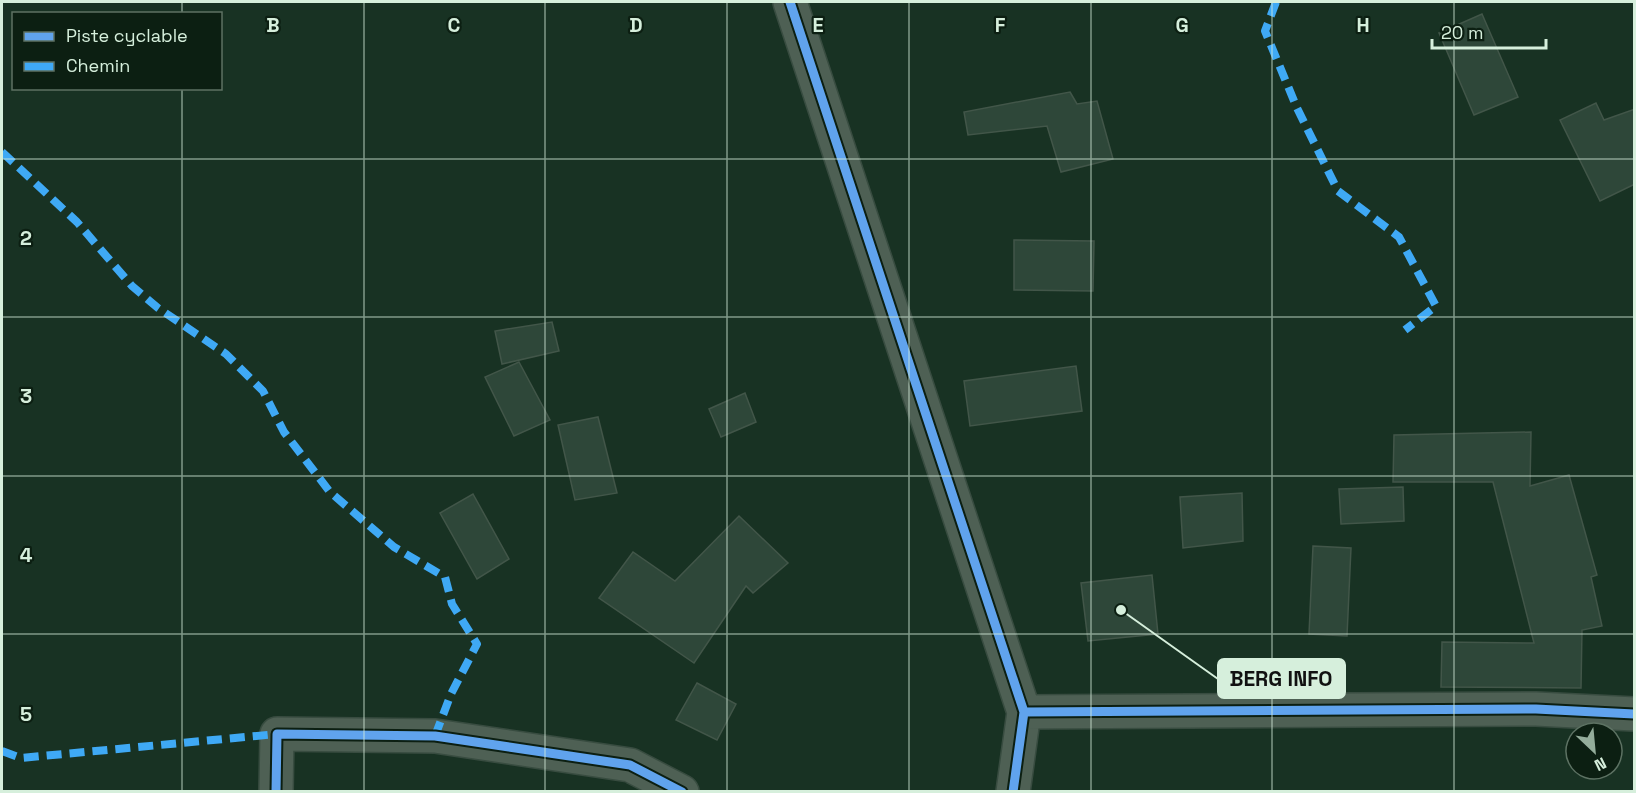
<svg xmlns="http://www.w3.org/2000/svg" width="1636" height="793" font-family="'Space Grotesk',sans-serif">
	<rect width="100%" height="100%" fill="#183223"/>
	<path fill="#2e4739" stroke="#425649" stroke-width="1.5" d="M1482,14L1518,97L1474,115L1439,33Z
		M1070,92L1077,104L1097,101L1113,159L1061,172L1047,126L968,135L964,112Z
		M1596,103L1604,120L1635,109V184L1600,201L1560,120Z
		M1014,240L1094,241L1093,291L1014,290Z
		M552,322L559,351L502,364L495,331Z
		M519,362L550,420L514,436L485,377Z
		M1076,366L1082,411L970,426L964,381Z
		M745,393L756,422L721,437L709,409Z
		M598,417L617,493L575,500L558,425Z
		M1531,432L1530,486L1569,475L1597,575L1591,577L1602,626L1582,630L1581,688L1441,687L1442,642L1534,643L1493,482H1393L1394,435Z
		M1403,487L1404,521L1341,524L1339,489Z
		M1242,493L1243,541L1183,548L1180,497Z
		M473,494L509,559L477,579L440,513Z
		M739,516L788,563L753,593L746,586L694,663L599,598L633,552L675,581Z
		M1313,546L1351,548L1347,636L1309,634Z
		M1152,575L1158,634L1088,641L1081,583Z
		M697,683L736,704L717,740L676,720Z"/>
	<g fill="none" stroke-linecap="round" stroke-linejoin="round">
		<g stroke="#384c40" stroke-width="36">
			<path id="minor" d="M790,2L1024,712L1013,792
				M1024,712L1536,709L1634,714
				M276,792L277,734L435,736L630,765L682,792"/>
		</g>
		<use href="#minor" stroke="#4e6054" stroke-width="33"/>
		<path stroke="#3fa9f5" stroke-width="8" stroke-dasharray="15 8" stroke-linecap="butt" d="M1276,2L1265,31L1297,108L1338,191L1399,237L1436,306L1405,330
			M2,152L77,222L132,286L158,308L226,354L263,391L284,432L330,492L394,547L445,577L452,604L477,644L451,694L435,736
			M2,751L21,758L277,734"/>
		<g stroke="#0c1f12" stroke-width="13">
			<path id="cycleway" d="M790,2L1024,712L1013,792
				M1024,712L1536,709L1634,714
				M276,792L277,734L435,736L630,765L682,792"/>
		</g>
		<use href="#cycleway" stroke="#60a3ed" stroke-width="9"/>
	</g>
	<path fill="none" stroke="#d6efdc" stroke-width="1.5" stroke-opacity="0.55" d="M182,2V14M364,2V792M545,2V792M727,2V792M909,2V792M1091,2V792M1272,2V792M1454,2V792M182,88V792M2,159H1634M2,317H1634M2,476H1634M2,634H1634"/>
	<g font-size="20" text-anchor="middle" font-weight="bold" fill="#d6efdc" stroke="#0c1f12" stroke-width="4.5" stroke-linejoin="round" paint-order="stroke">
		<text x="273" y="32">B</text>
		<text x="454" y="32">C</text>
		<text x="636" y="32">D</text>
		<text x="818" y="32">E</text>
		<text x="1000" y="32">F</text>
		<text x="1182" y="32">G</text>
		<text x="1363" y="32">H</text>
		<text x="26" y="245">2</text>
		<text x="26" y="403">3</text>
		<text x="26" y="562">4</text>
		<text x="26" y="721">5</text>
	</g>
	<path fill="none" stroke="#d6efdc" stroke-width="2" d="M1121 610L1218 679"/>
	<circle fill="#d6efdc" stroke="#0c1f12" stroke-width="2" cx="1121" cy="610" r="6"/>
	<rect fill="#d6efdc" stroke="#d6efdc" stroke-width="2" x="1218" y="659" width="127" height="39" rx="6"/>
	<g font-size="21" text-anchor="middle" font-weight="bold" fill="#111">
		<text x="1281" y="686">BERG INFO</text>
	</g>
	<rect width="1636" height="793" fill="none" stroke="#d6efdc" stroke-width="6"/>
	<rect x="12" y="12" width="210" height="78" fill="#0c1f12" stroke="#5d7263" stroke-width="1.5"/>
	<rect x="24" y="32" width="30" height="9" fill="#60a3ed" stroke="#5d7263" stroke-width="1.5"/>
	<text x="66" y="42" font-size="18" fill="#d6efdc">Piste cyclable</text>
	<rect x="24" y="62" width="30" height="9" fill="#3fa9f5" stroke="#5d7263" stroke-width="1.5"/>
	<text x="66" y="72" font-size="18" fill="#d6efdc">Chemin</text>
	<g transform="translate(1594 751) rotate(154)"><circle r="28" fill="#0c1f12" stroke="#5d7263" stroke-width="1.5"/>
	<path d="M0-4.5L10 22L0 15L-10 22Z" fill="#94ad9b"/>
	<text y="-9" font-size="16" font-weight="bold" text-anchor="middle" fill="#d6efdc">N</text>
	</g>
	<path d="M1432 39v9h114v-9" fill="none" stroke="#d6efdc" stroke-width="3"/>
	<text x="1441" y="39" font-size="18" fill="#d6efdc" stroke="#0c1f12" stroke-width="4.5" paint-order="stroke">20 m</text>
</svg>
